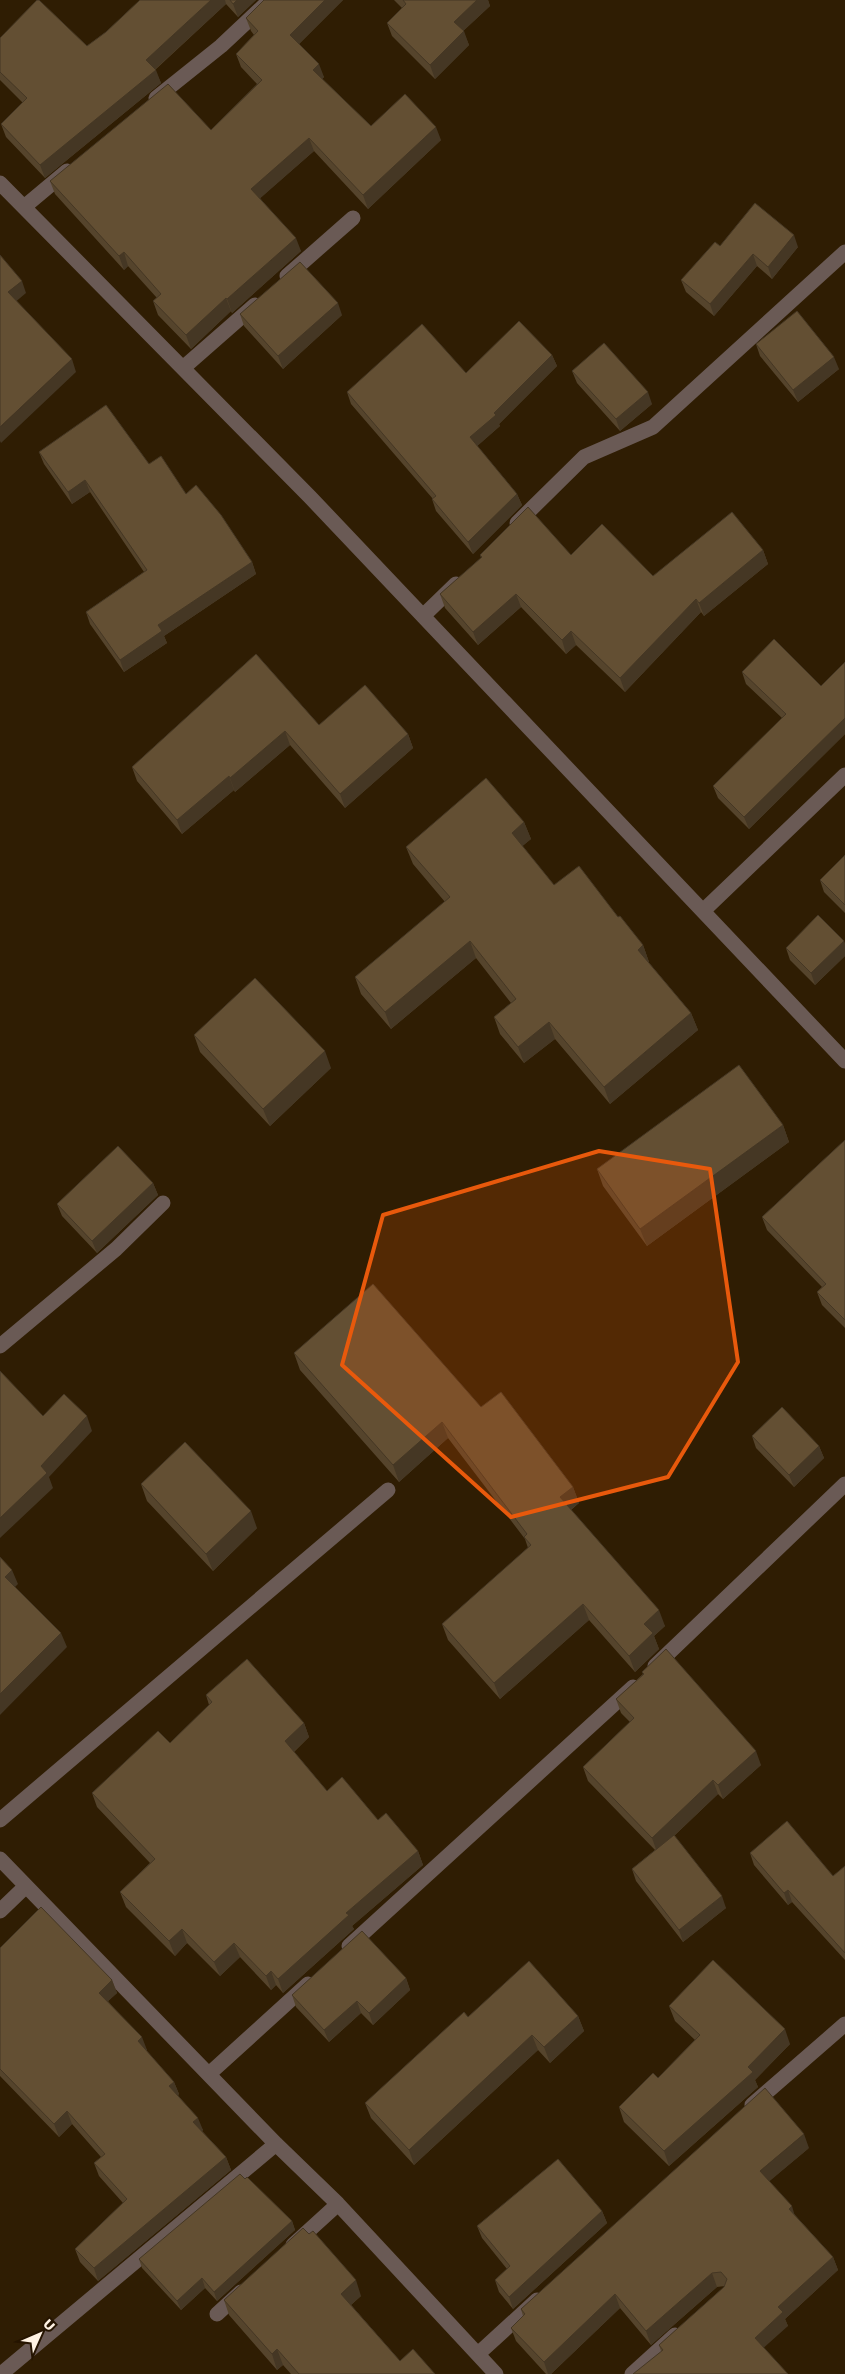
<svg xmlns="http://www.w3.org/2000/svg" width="845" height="2374" font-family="'Work Sans',sans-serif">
	<rect width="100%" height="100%" fill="#2f1d03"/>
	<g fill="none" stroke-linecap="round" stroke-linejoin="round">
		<path stroke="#6a5a55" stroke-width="15" d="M156,98L221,46L270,0
			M0,183L310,497L845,1061
			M24,207L67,171
			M287,276L353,218
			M183,368L255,305
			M517,523L584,457L653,427L845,252
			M423,616L456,584
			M703,911L845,775
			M0,1346L116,1249L163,1203
			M655,1666L845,1484
			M0,1820L388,1490
			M0,1859L276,2144L338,2204L496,2374
			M0,1911L26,1886
			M349,1946L633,1687
			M209,2074L308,1984
			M752,2105L845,2024
			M293,2245L338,2204
			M217,2314L241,2292
			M478,2354L537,2300
			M1,2374L276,2144
			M632,2374L675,2335"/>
	</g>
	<path fill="#55442c" d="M140,0H256L238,17L226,4L155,70L161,83L45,178L6,137L1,124L23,103L0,80V38L87,46L106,32Z
		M264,0H343L299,44L324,77L322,79L371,126L441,140L368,209L314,151L260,198L301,251L232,313L231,311L191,349L158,315L153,301L157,298L128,266L124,270L55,194L50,181L211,130L257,84L241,67L236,54L254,35L251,31L246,18Z
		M394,0H488L490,6L463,31L469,45L435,79L392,36L387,23L402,8Z
		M720,246L798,247L772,279L757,266L714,316L686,292L681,280Z
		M240,314L342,315L283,369L244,326Z
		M756,344L839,369L798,402L760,356Z
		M552,355L557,366L499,424L500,426L477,446L517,494L522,505L473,554L436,511L432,499H433L351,404L347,392L466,373Z
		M572,371L652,404L620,431L577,383Z
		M39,452L149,464L186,494L252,562L256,574L164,636L167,643L124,672L90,624L86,612L144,572L90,492L72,504L44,464Z
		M763,550L768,564L704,616L701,612L625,692L576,645L566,654L521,607L478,645L445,608L440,594L481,558L480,555H571L653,576Z
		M256,654L319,725L408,734L413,748L345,808L290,745L235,792L234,790L182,834L137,781L132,767Z
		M845,662V734L749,829L718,798L713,786L782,718L746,684L742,672L821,686Z
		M524,822L531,839L522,846L554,885L618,917L643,945L649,962V963L691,1013L698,1030L610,1104L555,1039L524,1063L500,1034L494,1017L511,1003L476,958L391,1029L361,994L355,977L445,902L413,864L406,847Z
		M845,855V913L824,892L820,880Z
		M844,941L845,945V956L815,985L790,960L786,948Z
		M194,1035L331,1068L270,1126L200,1052Z
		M783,1125L789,1142L647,1246L603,1186L597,1169Z
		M845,1140V1328L822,1305L817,1292L822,1287L767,1230L762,1217Z
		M153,1183L158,1195L97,1253L62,1216L57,1204Z
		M294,1353L481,1407L573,1487L579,1503L571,1510L665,1626L654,1636L659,1649L635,1672L589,1620L500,1699L448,1640L442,1624L528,1548L525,1539L448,1438L399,1482L300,1370Z
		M752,1436L819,1446L824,1458L794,1487L756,1448Z
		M141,1484L257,1528L213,1571L147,1501Z
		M642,1672L761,1765L723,1799L718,1794L674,1836L726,1908L683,1942L636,1881L632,1869L655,1850L588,1781L583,1767L630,1722L621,1713L616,1699L643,1674Z
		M206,1695L304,1723L309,1737L294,1752L327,1791L378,1820L418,1851L423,1865L352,1926L354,1929L283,1993L276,1985L271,1990L240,1957L220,1976L187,1943L175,1956L126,1907L120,1892L150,1863L97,1807L92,1793L170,1743L209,1705Z
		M750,1853L833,1876L845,1866V1960L792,1902L788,1905L754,1865Z
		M0,1948L112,1980L117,1993L108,2001L147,2050L146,2051L174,2082L179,2094L178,2095L203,2130L202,2131L226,2157L231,2170L98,2281L80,2262L75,2249L123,2203L99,2176L94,2163L101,2157L72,2124L59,2137L0,2076Z
		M406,1978L410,1990L373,2025L361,2013L329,2042L296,2007L292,1995Z
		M669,2006L790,2044L755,2080L758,2087L669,2166L624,2122L619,2107L658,2078L695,2040L675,2021Z
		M578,2016L584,2031L550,2063L538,2050L414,2165L371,2118L365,2103Z
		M809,2148L769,2181L794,2214L833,2257L838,2270L785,2319L788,2326L661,2351L659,2345L724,2287L725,2286L717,2287L651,2345L620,2308L551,2374H546L516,2341L511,2328L523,2316L521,2309Z
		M245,2179L292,2221L295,2230L217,2301L205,2288L181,2310L142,2268L139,2259Z
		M602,2211L607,2223L513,2309L499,2292L495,2280L507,2269L482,2238L477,2226Z
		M361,2296L351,2305L400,2361L435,2374H291L283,2365L277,2370L229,2315L224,2300Z"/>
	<path fill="#453724" d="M211,0H225L226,4L151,73L146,60Z
		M237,0H256L238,17L233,4Z
		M325,0H343L295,48L290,35Z
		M477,0H488L490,6L459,35L454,22Z
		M464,31L469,45L435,79L430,65Z
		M319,64L324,77L318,84L313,70Z
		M156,70L161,83L45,178L40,165Z
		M436,127L441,140L368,209L363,195Z
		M309,138L314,151L256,202L251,189Z
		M794,235L798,247L772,279L768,267Z
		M296,238L301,251L232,313L227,299Z
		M124,252L128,266L124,270L119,256Z
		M753,254L757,266L714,316L710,304Z
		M22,281L26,293L13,304L8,292Z
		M226,298L231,311L191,349L186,335Z
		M338,303L342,315L283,369L278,356Z
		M552,355L557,366L499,424L500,426L474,449L470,437Z
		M834,357L839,369L798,402L793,390Z
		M72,359L76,372L1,443L0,441V427Z
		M648,392L652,404L620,431L616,419Z
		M85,480L90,492L72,504L68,492Z
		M517,494L522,505L473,554L468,542Z
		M763,550L768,564L704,616L699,603Z
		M252,562L256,574L164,636L167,643L124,672L120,660L158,625Z
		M516,594L521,607L478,645L473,632Z
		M696,599L701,612L625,692L620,678Z
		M571,631L576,645L566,654L562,640Z
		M845,718V734L749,829L744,817Z
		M285,731L290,745L235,792L230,778Z
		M408,734L413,748L345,808L340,794Z
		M229,776L234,790L182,834L177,820Z
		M524,822L531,839L518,850L512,833Z
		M470,941L476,958L391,1029L385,1012Z
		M844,941L845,945V956L815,985L811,973Z
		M643,945L649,962L644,967L638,950Z
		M691,1013L698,1030L610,1104L604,1087Z
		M549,1022L555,1039L524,1063L518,1047Z
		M325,1051L331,1068L270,1126L263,1109Z
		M783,1125L789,1142L647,1246L640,1229Z
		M153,1183L158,1195L97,1253L92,1241Z
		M87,1416L92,1431L49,1477L53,1488L0,1538V1518L41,1466Z
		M442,1422L448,1438L399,1482L393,1465Z
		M819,1446L824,1458L794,1487L789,1475Z
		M573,1487L579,1503L566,1513L560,1497Z
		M251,1511L257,1528L213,1571L206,1554Z
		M12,1570L18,1584L10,1592L5,1577Z
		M583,1604L589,1620L500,1699L494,1683Z
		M659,1610L665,1626L654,1636L659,1649L635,1672L629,1656L644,1624Z
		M61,1633L67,1647L0,1715V1694Z
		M304,1723L309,1737L290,1755L285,1741Z
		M756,1751L761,1765L723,1799L718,1785Z
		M713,1780L718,1794L657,1852L652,1838Z
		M418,1851L423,1865L352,1926L354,1929L283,1993L278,1979L346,1913Z
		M788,1890L792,1902L788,1905L784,1893Z
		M722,1896L726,1908L683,1942L679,1930Z
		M182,1929L187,1943L175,1956L169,1941Z
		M234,1943L240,1957L220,1976L214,1962Z
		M271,1971L276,1985L271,1990L266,1976Z
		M406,1978L410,1990L373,2025L369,2013Z
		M112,1980L117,1993L104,2005L99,1993Z
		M357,2001L361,2013L329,2042L324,2030Z
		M578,2016L584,2031L550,2063L544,2047Z
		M785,2029L790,2044L755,2080L758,2087L669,2166L664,2151L748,2067Z
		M532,2035L538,2050L414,2165L409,2150Z
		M142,2037L147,2050L143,2054L138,2041Z
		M174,2082L179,2094L174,2099L169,2086Z
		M67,2111L72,2124L59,2137L54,2124Z
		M198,2118L203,2130L198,2135L193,2122Z
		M804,2134L809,2148L765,2185L760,2171Z
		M226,2157L231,2170L98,2281L94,2268Z
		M792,2206L796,2220L789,2209Z
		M602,2211L607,2223L513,2309L509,2297Z
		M292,2221L295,2230L217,2301L214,2292Z
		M833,2257L838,2270L785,2319L788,2326L760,2351L755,2338L778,2307Z
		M712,2273L717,2287L651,2345L646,2331Z
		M202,2278L205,2288L181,2310L177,2301Z
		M356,2280L361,2296L346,2309L341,2294Z
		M615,2294L620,2308L551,2374H548L544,2362Z
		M277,2349L283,2365L277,2370L272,2354Z"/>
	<path fill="#634f33" stroke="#453724" d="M37,0H39L87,46L106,32L140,0H211L146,60L156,70L40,165L1,124L27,98L0,72V38Z
		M230,0H237L233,4Z
		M264,0H325L290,35L319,64L313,70L371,126L405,94L436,127L363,195L309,138L251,189L296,238L227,299L226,298L186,335L153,301L161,294L124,252L119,256L50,181L168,84L211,130L262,80L236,54L258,31L246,18Z
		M403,0H477L454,22L464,31L430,65L387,23L406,4Z
		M755,203L794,235L768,267L753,254L710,304L681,280L715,242L720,246Z
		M0,255L22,281L8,292L72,359L0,427Z
		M300,262L338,303L278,356L240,314Z
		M797,311L834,357L793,390L756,344Z
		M519,321L552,355L494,413L496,415L470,437L517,494L468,542L432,499L436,496L347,392L422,324L466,373Z
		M604,343L648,392L616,419L572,371Z
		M106,405L149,464L161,456L186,494L196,485L221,515L252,562L158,625L162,631L120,660L86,612L147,570L85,480L68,492L39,452Z
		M528,507L571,555L602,524L653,576L732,512L763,550L699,603L696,599L620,678L571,631L562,640L516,594L473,632L440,594L482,557L480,555Z
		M774,639L821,686L845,662V718L744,817L713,786L786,714L742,672Z
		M256,654L319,725L365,685L408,734L340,794L285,731L230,778L229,776L177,820L132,767Z
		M486,778L524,822L512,833L554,885L579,866L618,917L620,916L643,945L638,950L691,1013L604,1087L549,1022L518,1047L494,1017L516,999L470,941L385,1012L355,977L450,897L406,847Z
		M845,855V905L820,880Z
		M818,915L844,941L811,973L786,948Z
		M255,978L325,1051L263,1109L194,1035Z
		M739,1065L783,1125L640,1229L597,1169Z
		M845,1140V1320L817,1292L826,1284L762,1217Z
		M118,1146L153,1183L92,1241L57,1204Z
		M373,1284L481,1407L501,1392L573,1487L560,1497L659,1610L644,1624L653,1633L629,1656L583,1604L494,1683L442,1624L531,1545L524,1537L527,1534L442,1422L393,1465L294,1353Z
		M0,1371L43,1416L64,1394L87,1416L41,1466L47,1473L0,1518Z
		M782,1407L819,1446L789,1475L752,1436Z
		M185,1442L251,1511L206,1554L141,1484Z
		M0,1557L12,1570L5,1577L61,1633L0,1694Z
		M666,1649L756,1751L718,1785L713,1780L652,1838L583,1767L634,1718L616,1699L644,1674L642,1672Z
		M247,1659L304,1723L285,1741L327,1791L342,1777L378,1820L386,1813L418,1851L346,1913L349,1915L278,1979L271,1971L266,1976L234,1943L214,1962L182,1929L169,1941L120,1892L155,1859L92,1793L158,1731L170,1743L212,1702L206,1695Z
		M787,1821L833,1876L845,1866V1953L788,1890L784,1893L750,1853Z
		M674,1835L722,1896L679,1930L632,1869Z
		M41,1907L112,1980L99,1993L142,2037L138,2041L174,2082L169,2086L198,2118L193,2122L226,2157L94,2268L75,2249L127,2199L94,2163L105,2154L67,2111L54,2124L0,2069V1948Z
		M362,1931L406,1978L369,2013L357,2001L324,2030L292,1995Z
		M713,1960L785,2029L748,2067L753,2072L664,2151L619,2107L653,2073L658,2078L700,2035L669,2006Z
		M529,1961L578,2016L544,2047L532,2035L409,2150L365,2103L464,2012L468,2017Z
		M765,2088L804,2134L760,2171L792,2206L789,2209L833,2257L778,2307L783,2312L755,2338L788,2374H633L663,2350L659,2345L724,2287L727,2279L721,2272L712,2273L646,2331L615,2294L544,2362L511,2328L525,2314L521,2309Z
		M558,2159L602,2211L509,2297L495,2280L510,2266L477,2226Z
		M240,2174L245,2179L247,2177L292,2221L214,2292L202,2278L177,2301L139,2259Z
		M303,2228L309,2234L313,2231L356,2280L341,2294L400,2361L413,2349L435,2374H299L277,2349L272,2354L224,2300Z"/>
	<path fill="#e8590c" fill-opacity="0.2" stroke="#e8590c" stroke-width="4" stroke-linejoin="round" d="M599,1151L710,1169L738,1362L668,1477L511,1517L342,1365L383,1215Z"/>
	<g transform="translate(40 2334) rotate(45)" stroke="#251400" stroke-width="4" paint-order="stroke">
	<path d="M0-4L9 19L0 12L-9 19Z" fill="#fff2e3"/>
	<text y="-8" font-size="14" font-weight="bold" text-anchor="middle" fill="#fff2e3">U</text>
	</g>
</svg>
